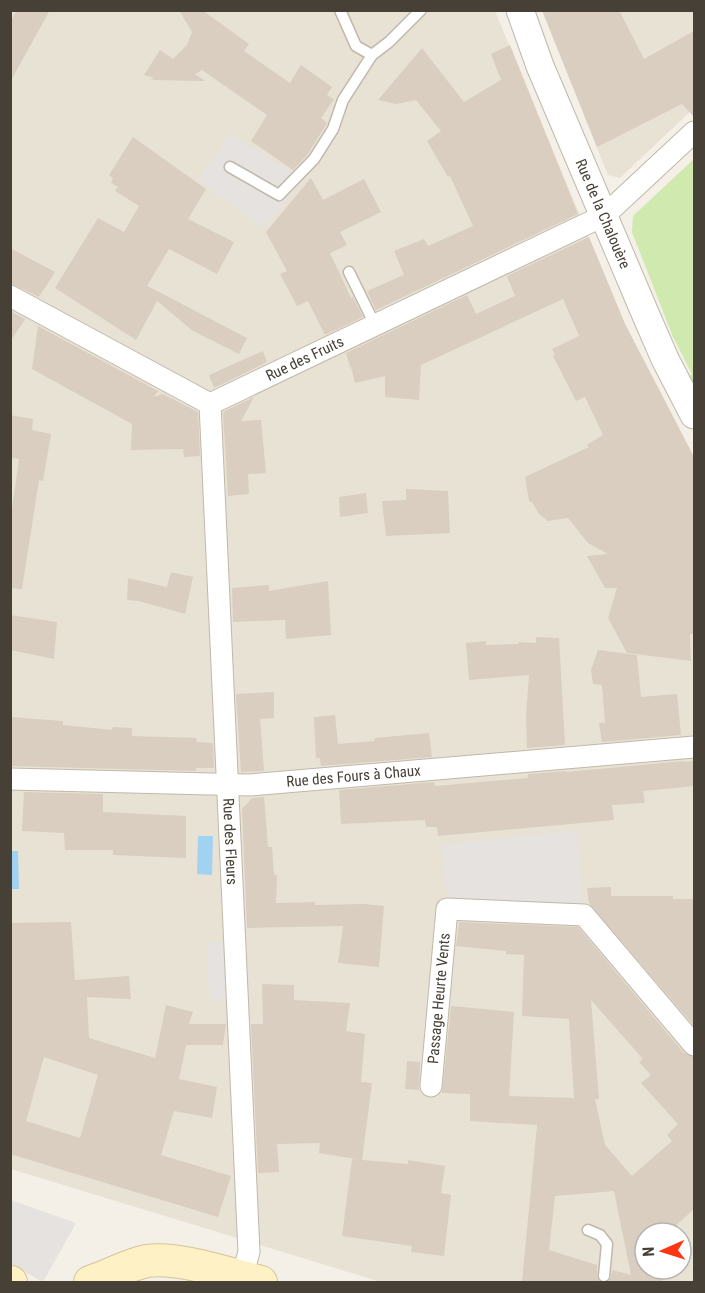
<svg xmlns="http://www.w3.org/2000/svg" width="705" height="1293" font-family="'Roboto Condensed',sans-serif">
	<rect width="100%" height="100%" fill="#f4f0e7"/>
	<path fill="#e8e2d5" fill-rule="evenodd" d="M10,11H495L625,324L694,457V1282H381L11,1169ZM645,1233H681V1269H645Z
		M542,11H694V108L620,178L608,175Z"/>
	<path fill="#cfe9af" d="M694,159V388L688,377L692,374L673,337L632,232L633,216Z"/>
	<path fill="#e5e2df" d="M230,134L304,180L266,225L261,227L198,180Z
		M577,830L582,908H561L447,896L442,845Z
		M226,941L228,999L209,1000L207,943Z
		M11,1200L76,1223L43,1282L11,1264Z"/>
	<path fill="#a2d2f2" d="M198,836H213L212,875L197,874Z
		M10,851H18L19,889H11Z"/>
	<path fill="#d9cebf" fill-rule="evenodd" d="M17,10H50L10,82V22Z
		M179,10H202L249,44L244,51L290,83L301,65L332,87L327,95L334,99L321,118L327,123L308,154L293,170L251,141L267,115L202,70L195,74L205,81L151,80L154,78L144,75L160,50L173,59L187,45L192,32Z
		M542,10H619L644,59L694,31V117L682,104L597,147Z
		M510,45L578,214L376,310L367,291L404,275L394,251L424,239L428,246L473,226L450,176L448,177L427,141L441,131L416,100L396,104L378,100L422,48L464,102L501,80L491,54Z
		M133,137L206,189L188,219L234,242L217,274L169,249L147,286L161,293L160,294L161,293L247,338L239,354L193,331L157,301L136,340L55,288L98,218L124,232L139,206L115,191L118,187L111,183L113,178L109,175Z
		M311,178L323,200L364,179L381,212L340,232L347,245L330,253L351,298L353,297L363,317L325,335L308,301L297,306L280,274L287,271L266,232Z
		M589,237L625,324L694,457V634H690L691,661L627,653L608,618L617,588H605L587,556L608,554L588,543L568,518L548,521L539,514L532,502L529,501L525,477L589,447L587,445L603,435L585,397L576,401L553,356L555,355L552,349L579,336L563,299L421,365L419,400L385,397V376L355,383L351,367H350L346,353L467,295L476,314L515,296L507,276Z
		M10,248L55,272L39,297L10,283Z
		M10,311L25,319L10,342Z
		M38,326L158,391L154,397L163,394L198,412L200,456L184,457L183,449L131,450L132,424L32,369Z
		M263,351L267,362L214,388L209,375Z
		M254,397L241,421L261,420L266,473L248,474L249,494L228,496L223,412Z
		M10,415L33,419L32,430L51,434L43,481L39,480L22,589L10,588V523L19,459L10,457Z
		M406,489L448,491L450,533L386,536L382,501L406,500Z
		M366,493L368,513L340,517L339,497Z
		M171,572L193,577L185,614L139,601L127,600L128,578L167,587Z
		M328,581L331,635L286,639L285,620L233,622L232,588L269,585V591Z
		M10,615L57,622L54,659L10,650Z
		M536,637L559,638L565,745L527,748L526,716L529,675L469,680L466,643L486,641V645L518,644L519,642L536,643Z
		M598,650L637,655L641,697L677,694L681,735L602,742L599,723H605L602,685L593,684L591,670Z
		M274,692V718L260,719L264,771L241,772L236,694Z
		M335,715L338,744L374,741L375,738L429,733L432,757L321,766L320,758H316L314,717Z
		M10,717L63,721V725L112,730L113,727L132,728V736L196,738L197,742L213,743L214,768H196V771L10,766Z
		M684,761V762L694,761V786L643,791L645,803L612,805L614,820L438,836L437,827H426L425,820L341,824L339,790L434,782L435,786L528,778V774L566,771V772Z
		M24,792L103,794V812L186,816V858L113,855V850H65L64,833L22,831Z
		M264,797L268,847H272L274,875H277L276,903L315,902V905L364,904L384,906L379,967L338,963L343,926L247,928L242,809L252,798Z
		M611,887V896H673V899H694V1026L589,903L587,888Z
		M71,922L75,980L129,976L131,999L87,997L89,1038L155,1058L166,1005L193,1012L189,1024H226L223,1045H186L179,1079L217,1087L212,1118L174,1111L161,1155L231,1176L218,1217L10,1154V923ZM44,1057L98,1075L80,1138L26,1121Z
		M459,922L578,927L684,1053L694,1057V1209L668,1233H645V1269H660L662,1282H608L611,1277L612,1270L631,1275L614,1191L555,1196L549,1250L597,1265V1276L600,1282H522L537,1125L470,1121V1094L442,1093L451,1006L514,1012L509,1096L574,1098L569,1019L522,1016L524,955L506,954V951L456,946ZM591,1000L643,1059L639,1062L651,1075L641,1083L678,1124L667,1135L672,1141L632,1176L605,1145L595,1099H599Z
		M262,984L294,985V1000L350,1003L346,1031L365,1034L361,1082L372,1083L362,1160L319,1153L320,1143L277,1144L279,1172L258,1173L251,1024H263Z
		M407,1061L420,1062L419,1090L405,1089Z
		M352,1159L408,1164V1160L445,1166L441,1193L451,1195L444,1256L411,1252L412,1246L342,1236Z"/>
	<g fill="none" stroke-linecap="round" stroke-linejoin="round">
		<g stroke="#c0b8a9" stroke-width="13">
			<path id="service" d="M340,10L356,46L372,55
				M230,167L279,195L314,159L333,129L343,100L372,55L389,42L421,10
				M349,272L375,325
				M588,1230L600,1235L607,1244L604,1276"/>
		</g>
		<g stroke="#c0b8a9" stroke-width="23">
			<g id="minor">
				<path d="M10,296L210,404"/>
				<path id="s1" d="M210,404L249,1252L242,1277"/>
				<path id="s2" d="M210,404L605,215L694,132"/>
				<path id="s3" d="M10,779L250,785L694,747"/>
				<path id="s4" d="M431,1086L447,909L584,915L694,1045"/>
			</g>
		</g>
		<g stroke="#c0b8a9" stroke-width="29">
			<g id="tertiary">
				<path id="s5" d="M520,10L540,66L645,313L665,359L694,415"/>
			</g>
		</g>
		<g stroke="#d5c496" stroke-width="34">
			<path id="secondary" d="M10,1282H11
				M90,1282C109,1276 127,1265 147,1261C177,1256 230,1274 261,1282"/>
		</g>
		<use href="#service" stroke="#fff" stroke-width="10"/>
		<use href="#minor" stroke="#fff" stroke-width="21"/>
		<use href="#tertiary" stroke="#fff" stroke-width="27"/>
		<use href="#secondary" stroke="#fff1c6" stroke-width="32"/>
	</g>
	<g text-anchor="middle" stroke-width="4.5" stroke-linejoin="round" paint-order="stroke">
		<g font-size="15" fill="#474036" stroke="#fff">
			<text dy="5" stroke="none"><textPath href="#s5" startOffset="220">Rue de la Chalouère</textPath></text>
			<text dy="5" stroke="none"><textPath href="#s2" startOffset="105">Rue des Fruits</textPath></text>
			<text dy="5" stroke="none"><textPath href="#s3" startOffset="344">Rue des Fours à Chaux</textPath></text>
			<text dy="5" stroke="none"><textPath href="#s1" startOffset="438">Rue des Fleurs</textPath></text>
			<text dy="5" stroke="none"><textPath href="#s4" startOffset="88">Passage Heurte Vents</textPath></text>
		</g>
	</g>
	<rect width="705" height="1293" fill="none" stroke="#474036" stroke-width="24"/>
	<g transform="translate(663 1251) rotate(267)"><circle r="28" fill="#ffffff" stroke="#b5b3af" stroke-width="1.5"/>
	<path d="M0-4.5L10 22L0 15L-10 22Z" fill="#ff3513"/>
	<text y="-9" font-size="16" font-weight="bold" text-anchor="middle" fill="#474036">N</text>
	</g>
</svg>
